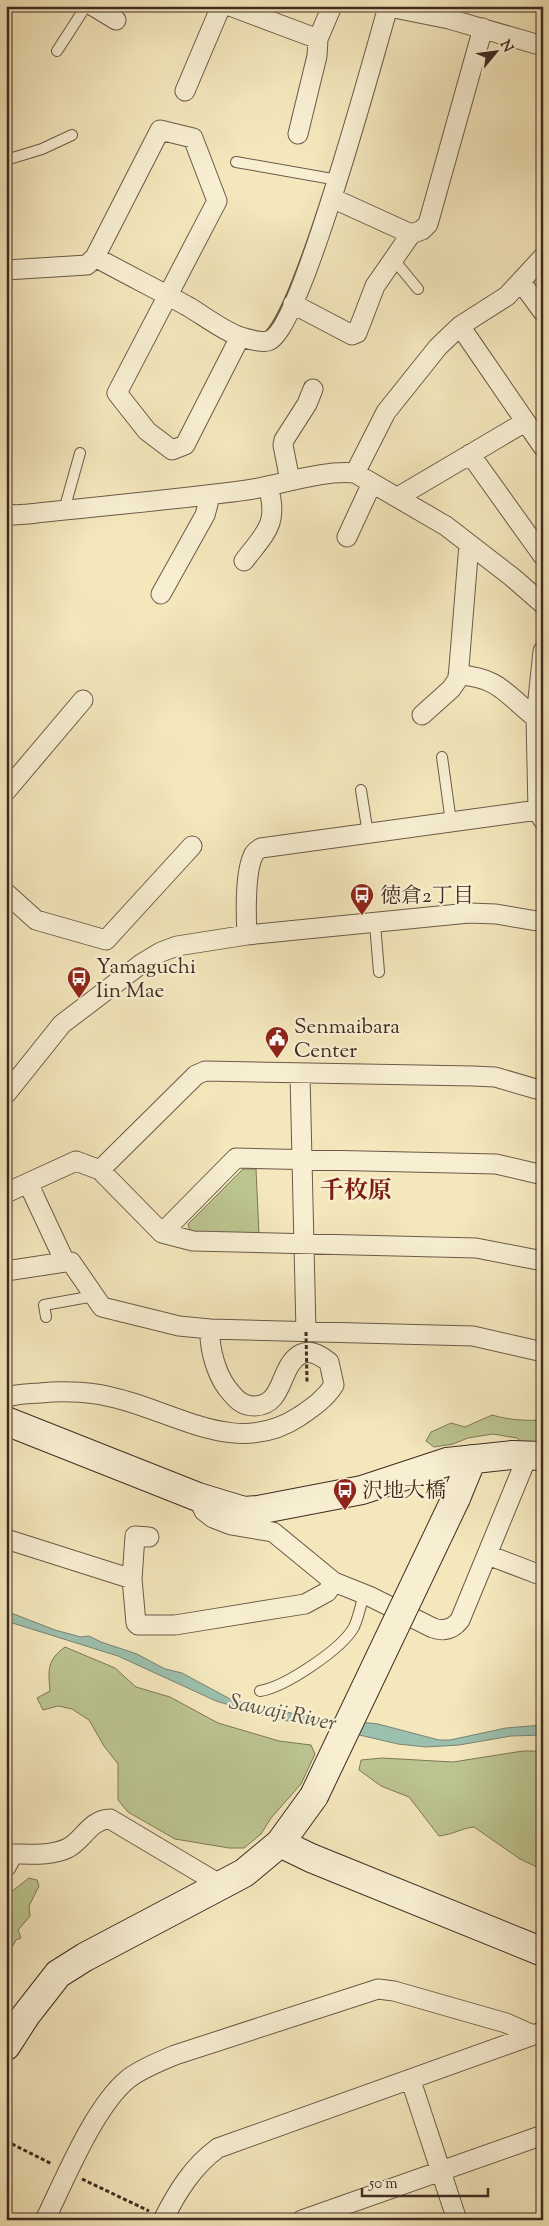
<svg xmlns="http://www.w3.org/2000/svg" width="549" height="2226" font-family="'Sorts Mill Goudy','Noto Serif JP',serif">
	<rect width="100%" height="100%" fill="#f4e7bc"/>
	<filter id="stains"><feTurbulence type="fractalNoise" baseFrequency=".004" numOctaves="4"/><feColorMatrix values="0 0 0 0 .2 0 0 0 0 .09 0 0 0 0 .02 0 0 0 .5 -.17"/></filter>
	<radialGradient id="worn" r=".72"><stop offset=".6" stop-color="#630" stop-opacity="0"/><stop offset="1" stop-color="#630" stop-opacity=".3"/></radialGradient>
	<path fill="#bcc590" stroke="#7e7858" d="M243,1169H256L259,1235L194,1233L190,1231L188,1224Z
		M492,1415C509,1420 526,1421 543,1420V1446H525L517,1438L493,1434L468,1438L453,1444L434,1447L426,1441L431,1432L451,1423L465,1427Z
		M65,1647L115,1668L136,1687L170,1697L218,1723L279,1741L311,1745L315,1754L301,1784L271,1818L261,1834L244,1848H229L175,1839L128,1812L118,1800V1764L104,1746L89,1720L72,1709L58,1706L43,1710L37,1698L50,1691C48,1670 47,1660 65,1647Z
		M523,1751H543V1870L520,1859L474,1827C462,1828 452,1835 439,1836L409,1797L381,1786L359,1770L361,1760L382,1758L453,1762Z
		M29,1878L37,1880L39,1886L29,1906L30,1916L18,1930L21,1938L16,1940L6,1958V1896Z"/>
	<path fill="#9cc0ae" stroke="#778476" d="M6,1611L55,1630L81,1637L89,1636L101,1642L137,1654L165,1669L182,1673L232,1700L300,1715L378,1724L439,1740H450L506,1728L543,1725V1735L511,1736L459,1745L426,1747L398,1744L321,1726L275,1719L216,1701L118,1656L6,1621Z"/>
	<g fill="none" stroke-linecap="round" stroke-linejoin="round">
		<g stroke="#6c5a48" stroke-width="12">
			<path id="lane" d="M57,51L86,6
				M6,160L42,149L72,135
				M236,162L338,180
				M394,260L418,289
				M66,510V503L80,453
				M442,757L451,822
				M361,790L368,834
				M375,924L379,972
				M46,1317L44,1305L94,1296
				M260,1691C285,1687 342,1649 354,1627C359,1616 361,1605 364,1593"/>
		</g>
		<g stroke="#6c5a48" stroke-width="21">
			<path id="street" d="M93,6L116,20
				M230,6L318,39L332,6
				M384,6L449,19L543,46
				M185,91L221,6
				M298,134L317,56L318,39
				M332,198L411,234L422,230L428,224L483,28
				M95,257C126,274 158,290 189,307C204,316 225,332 241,337C248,339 261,343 268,341C300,332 375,51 388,7
				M6,270L87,265L95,257L160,130L193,138L217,201L117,393L147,431L172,450L185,445L240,337
				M521,282L543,312
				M293,304L352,335L357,333L375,286L411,234
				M460,326L543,447
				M470,454L543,556
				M355,473L386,412L438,347L460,326L507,296L543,257
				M290,481L283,445L284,440L307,404L313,389
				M398,497L525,422
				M6,513L14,515L28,514C100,506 174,500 247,490C282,485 319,470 355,473L446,526L512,577L543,604
				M347,537L372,483
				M244,561C266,532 279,524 268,486
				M161,594L205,515L208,504L206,495
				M543,651L536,718L538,810L543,820
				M458,675C500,677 507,696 536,718
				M422,715L451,689L458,679L469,544
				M6,791L83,700
				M6,893L36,920L106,940L192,846
				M247,935C246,916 245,873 253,856C254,852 258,850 261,848L538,810
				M300,1074L306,1332
				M6,1094L62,1024L141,964L161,952L177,946L247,935L469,913L496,914L543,922
				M100,1170L196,1075L205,1071L473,1076L495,1077L543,1091
				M28,1183L65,1262H71L102,1307L179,1326L210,1329
				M6,1193L76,1161L100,1170L162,1233L193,1241L476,1248L543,1261
				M162,1233L236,1158L496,1164L543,1175
				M6,1271L65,1262
				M6,1398C16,1393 29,1394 40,1393C65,1390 95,1392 119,1399C181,1415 239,1457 300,1416C313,1407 325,1399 334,1385L329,1362C321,1356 311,1349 301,1354C279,1365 285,1405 255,1406C241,1406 235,1398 227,1388C216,1373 209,1348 210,1329L473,1336L543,1352
				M6,1539L132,1579L135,1536L149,1537
				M488,1555L543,1576
				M132,1579L136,1623L138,1625H175L305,1604L327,1592L334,1582L273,1532L231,1525L213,1518L204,1511L198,1497
				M334,1582L369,1596L433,1628C444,1632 453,1629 460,1620L528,1455
				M6,1867L13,1854C30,1854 52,1856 68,1848C83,1840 91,1819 110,1819L221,1885
				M411,2081L457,2220
				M45,2220C65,2179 94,2107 128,2079C142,2068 159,2062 175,2055L378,1989L394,1991L506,2023L533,2035
				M163,2220C177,2192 193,2166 218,2148L539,2033
				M302,2220L543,2135"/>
		</g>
		<g stroke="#3f2b21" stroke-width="30">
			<path id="secondary" d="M6,1421L198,1497L244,1511L258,1510L362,1490L447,1462L512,1455L543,1456
				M456,1498L472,1459
				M280,1843L311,1858L543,1952
				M6,2046L26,2015L58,1974L85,1957L244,1873L280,1843L314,1796"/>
		</g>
		<path stroke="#3f2b21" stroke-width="3" stroke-dasharray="4 2.5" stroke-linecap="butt" d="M6,2141L52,2164
			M82,2179L149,2211"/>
		<use href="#lane" stroke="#f8efd3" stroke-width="10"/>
		<use href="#street" stroke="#f8efd3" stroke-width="19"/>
		<use href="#secondary" stroke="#f8efd3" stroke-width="28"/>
		<g stroke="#3f2b21" stroke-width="30" stroke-linecap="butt">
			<path id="secondary-bridge" d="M314,1796L456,1498"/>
		</g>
		<path stroke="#3f2b21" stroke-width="3" stroke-dasharray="4 2.5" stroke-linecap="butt" d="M306,1332L307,1382"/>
		<use href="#secondary-bridge" stroke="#f8efd3" stroke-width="28"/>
	</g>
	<defs>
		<g id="bus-pin" transform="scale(1.25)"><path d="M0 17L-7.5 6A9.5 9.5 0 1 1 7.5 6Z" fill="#8f2418" stroke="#f8efd3"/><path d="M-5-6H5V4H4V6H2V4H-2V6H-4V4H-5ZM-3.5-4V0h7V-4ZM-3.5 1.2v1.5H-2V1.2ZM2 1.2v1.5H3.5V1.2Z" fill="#fff"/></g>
		<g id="civic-pin" transform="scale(1.25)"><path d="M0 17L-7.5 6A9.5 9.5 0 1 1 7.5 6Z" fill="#8f2418" stroke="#f8efd3"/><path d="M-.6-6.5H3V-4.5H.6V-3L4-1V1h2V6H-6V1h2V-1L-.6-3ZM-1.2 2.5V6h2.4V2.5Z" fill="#fff"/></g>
	</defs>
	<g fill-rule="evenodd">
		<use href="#bus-pin" x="362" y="895"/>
		<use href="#bus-pin" x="79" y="978"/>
		<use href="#civic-pin" x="277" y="1038"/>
		<use href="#bus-pin" x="345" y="1490"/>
	</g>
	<g text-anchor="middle" stroke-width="4.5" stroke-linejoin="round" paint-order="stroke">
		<g font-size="21" fill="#3f2b21" stroke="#f8efd3" text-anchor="start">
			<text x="380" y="902">徳倉2丁目</text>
			<text x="96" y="973">Yamaguchi<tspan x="96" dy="24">Iin Mae</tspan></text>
			<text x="294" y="1033">Senmaibara<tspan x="294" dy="24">Center</tspan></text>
			<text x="362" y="1497">沢地大橋</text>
		</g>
		<g font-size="22" font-style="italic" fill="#565044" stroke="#f8efd3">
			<text transform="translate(283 1711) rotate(12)" y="8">Sawaji River</text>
		</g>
		<g font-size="24" font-weight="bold" fill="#7a1f14" stroke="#f8efd3">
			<text x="356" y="1198">千枚原</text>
		</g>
	</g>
	<rect width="549" height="2226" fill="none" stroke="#f4e7bc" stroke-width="25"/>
	<rect x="8" y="8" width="534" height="2211" fill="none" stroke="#3f2b21" stroke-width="2.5"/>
	<rect x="12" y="12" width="524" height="2201" fill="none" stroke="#3f2b21"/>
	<g transform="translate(496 52) rotate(61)" stroke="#f8efd3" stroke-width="4" paint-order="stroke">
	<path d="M0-4L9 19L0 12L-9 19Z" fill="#3f2b21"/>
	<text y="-8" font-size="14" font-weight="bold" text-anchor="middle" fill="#3f2b21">N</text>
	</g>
	<path d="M362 2188v8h126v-8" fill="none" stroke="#3f2b21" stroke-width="2.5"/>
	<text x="369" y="2188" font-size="15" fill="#3f2b21" stroke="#f8efd3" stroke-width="4" paint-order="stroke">50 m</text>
	<rect width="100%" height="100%" filter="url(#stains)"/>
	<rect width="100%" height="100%" fill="url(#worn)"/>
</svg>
